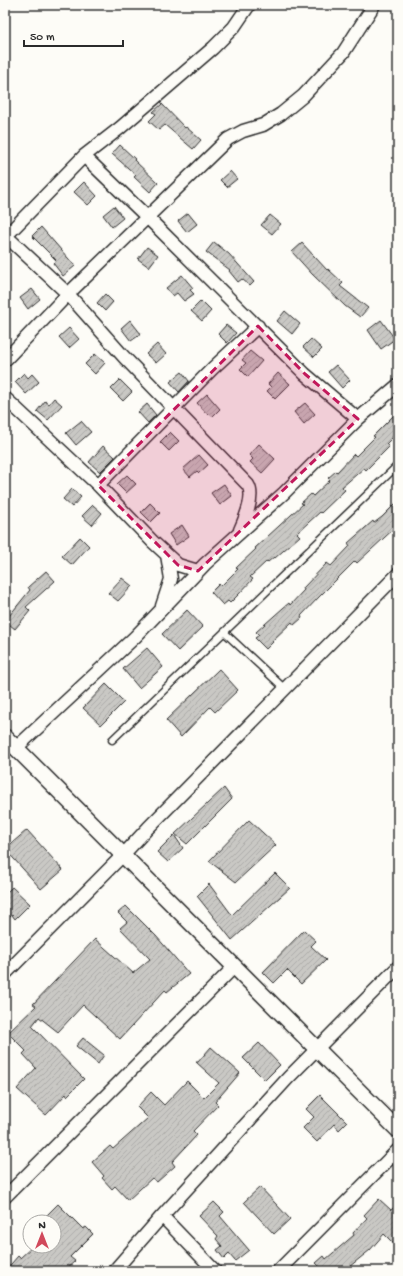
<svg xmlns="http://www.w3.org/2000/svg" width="403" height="1276" font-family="'Gochi Hand',sans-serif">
	<defs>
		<pattern id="building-hatch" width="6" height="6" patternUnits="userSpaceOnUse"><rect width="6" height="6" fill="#c9c8c4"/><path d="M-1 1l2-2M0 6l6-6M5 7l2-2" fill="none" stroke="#adaca9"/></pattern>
	</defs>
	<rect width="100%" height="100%" fill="#fdfcf7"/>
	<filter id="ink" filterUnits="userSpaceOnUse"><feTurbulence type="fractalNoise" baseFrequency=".025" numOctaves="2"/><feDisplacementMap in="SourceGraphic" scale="8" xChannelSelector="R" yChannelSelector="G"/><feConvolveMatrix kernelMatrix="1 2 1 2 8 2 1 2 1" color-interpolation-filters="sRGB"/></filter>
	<g filter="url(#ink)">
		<path fill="url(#building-hatch)" stroke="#2b2b2b" d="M162,104L185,128L186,127L201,140L193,149L165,125L159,130L149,121L156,114L153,112Z
			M120,145L135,159L134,160L158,183L150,192L134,177L136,175L112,154Z
			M230,171L237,179L227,187L220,180Z
			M84,182L97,196L88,205L74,192Z
			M114,206L123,218L112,227L103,215Z
			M188,213L197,224L187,232L178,221Z
			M270,215L281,224L272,234L261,225Z
			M41,227L75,266L63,276L53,263L56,260L32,236Z
			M214,242L229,254L254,282L250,286L242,279L238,282L229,271L230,270L206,252Z
			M302,243L327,270L328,269L343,283L340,286L368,308L360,317L345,306L312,274L292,252Z
			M147,247L158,255L149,267L138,259Z
			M182,275L193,288L190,290L194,294L184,301L177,293L173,296L166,288Z
			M32,289L40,299L28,309L20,298Z
			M105,294L113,302L105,311L97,303Z
			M201,301L211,311L202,321L191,311Z
			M285,311L300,324L292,334L277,321Z
			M130,320L141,334L131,341L121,328Z
			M381,320L395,339L381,349L368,330Z
			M226,325L236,333L227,343L218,334Z
			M69,328L79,339L69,348L59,337Z
			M311,339L322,349L314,357L303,347Z
			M157,344L166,354L156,363L146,354Z
			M250,351L262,361L248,377L240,369L246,363L242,360Z
			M95,354L105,363L95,374L85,364Z
			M336,365L350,380L342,388L328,372Z
			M182,372L189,381L179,392L170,382Z
			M24,373L28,378L32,374L39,382L26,394L15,382Z
			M278,373L290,384L275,399L267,391L271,387L268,384Z
			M120,380L132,392L123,401L111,389Z
			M207,394L220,409L212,417L208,413L207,414L197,403Z
			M54,398L62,405L48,420L37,411L45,401L49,404Z
			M305,403L315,414L304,424L294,412Z
			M147,404L156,415L148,423L138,412Z
			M398,411V432L386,444L389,447L366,470L364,468L342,487L345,490L321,513L320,512L297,533L300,536L275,558L274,557L268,562L267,561L250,577L253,579L239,594L230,603L228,601L223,605L211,592L219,584L221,586L238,569L236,568L256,549L255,548L303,504L301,503L311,494L313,496L330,480L328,478L336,471L337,472L354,454L356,456L375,437L373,436Z
			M81,421L91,432L76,445L66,433Z
			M170,432L179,441L169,451L160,442Z
			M259,444L275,459L262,473L250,462L253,459L249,455Z
			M103,446L115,457L100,472L89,462Z
			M199,455L208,465L199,473L197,471L190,477L183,469Z
			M127,475L136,484L126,493L117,484Z
			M224,484L232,496L220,505L211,493Z
			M72,489L81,497L72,507L63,499Z
			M398,501V525L357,563L355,561L319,597L301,616L302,618L294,625L292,622L272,641L273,642L266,649L255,638L259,635L256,632L283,608L289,603L290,605L304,590L303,588L327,563L331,566L350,546L348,543L373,521L374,523L382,517Z
			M150,503L160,513L151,522L141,512Z
			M93,505L102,513L92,525L82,516Z
			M182,525L189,536L176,545L169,534Z
			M80,537L89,546L72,565L62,556Z
			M46,571L55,581L26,607L30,611L15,629L5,621L30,590L28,587Z
			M122,578L132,586L118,601L108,593Z
			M187,610L203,627L178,651L162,634Z
			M147,648L163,667L139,688L123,669Z
			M219,669L238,690L215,712L210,707L181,737L166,720Z
			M106,684L124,702L101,725L83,708Z
			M224,788L232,799L187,844L175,834Z
			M249,820L276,845L236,882L209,861Z
			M27,830L63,870L41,889L5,849Z
			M174,835L183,848L168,862L157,852Z
			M275,873L290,888L232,940L197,896L209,884L232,915Z
			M12,887L30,904L15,919L12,915L5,922V894Z
			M126,906L156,936L189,974L167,992L165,990L120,1039L83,1005L58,1032L39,1017L32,1026L84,1079L67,1096L66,1094L46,1115L17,1089L36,1068L23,1054L26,1051L8,1033L36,1006L33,1004L95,939L133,973L150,959L120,928L127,922L118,913Z
			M304,930L316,941L311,946L326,960L301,984L287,970L274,983L263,972Z
			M83,1038L104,1055L98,1064L76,1046Z
			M259,1043L280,1065L265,1080L243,1058Z
			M211,1047L240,1073L215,1102L218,1105L193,1131L197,1135L172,1162L175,1166L157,1182L152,1178L128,1200L115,1186L112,1189L102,1178L104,1176L92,1162L110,1146L113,1149L148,1118L137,1107L151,1092L164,1105L187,1081L204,1098L219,1083L196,1062H198Z
			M320,1095L347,1122L339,1130L334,1124L317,1142L303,1128L314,1117L306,1109Z
			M260,1187L290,1219L274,1234L244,1202Z
			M379,1199L391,1210L398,1204V1248L384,1234L370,1250L344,1271H324L316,1263L324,1256L326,1259L354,1235L353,1233L367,1218L364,1215Z
			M214,1202L224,1212L220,1216L249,1250L235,1261L229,1254L224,1259L217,1250L222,1246L216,1239L218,1236L199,1216Z
			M58,1204L83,1229L86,1227L93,1234L70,1257L75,1261L64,1271H5L18,1256L20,1258L33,1246H54V1233L58,1229L54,1225V1222H51L45,1217Z"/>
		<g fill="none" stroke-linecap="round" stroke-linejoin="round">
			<g stroke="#2b2b2b" stroke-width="9">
				<path id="service" d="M224,632L285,689
					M112,740L398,465"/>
			</g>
			<g stroke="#2b2b2b" stroke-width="15">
				<path id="minor" d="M84,156L147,217L305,374L358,419
					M6,236L68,294L124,357L248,485C255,496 245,519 240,530
					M5,237L84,156L120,128L213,48L234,27L249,5
					M5,360L68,294L228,139L243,131L263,125L281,114L303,96L343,53L374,5
					M5,398L98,485L153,542L178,565L198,571
					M98,485L213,368L258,326
					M162,606L171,579L167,555
					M16,748L135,637L205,564L284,493L358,419L398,385
					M5,974L123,855L148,828L398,574
					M5,1197L235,966
					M162,1216L215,1271
					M114,1271L162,1216L288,1078L398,967
					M278,1271L398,1150"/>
			</g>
			<g stroke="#2b2b2b" stroke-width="18">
				<path id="tertiary" d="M5,737L398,1130"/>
			</g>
			<use href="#service" stroke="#fdfcf7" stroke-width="6"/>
			<use href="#minor" stroke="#fdfcf7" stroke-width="12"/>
			<use href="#tertiary" stroke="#fdfcf7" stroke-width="15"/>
		</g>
	</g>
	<path fill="#c2185b" fill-opacity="0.2" stroke="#c2185b" stroke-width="3" stroke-dasharray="8 5" stroke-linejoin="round" d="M258,326L305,374L358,419L198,571L178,565L98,485Z"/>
	<rect width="403" height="1276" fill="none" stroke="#fdfcf7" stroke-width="20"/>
	<rect x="10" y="10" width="383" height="1256" fill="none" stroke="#2b2b2b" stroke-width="1.5" filter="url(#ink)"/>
	<g transform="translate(42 1234)"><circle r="19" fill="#fdfcf7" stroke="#a9a8a5"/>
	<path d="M0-3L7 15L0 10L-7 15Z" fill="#d1495b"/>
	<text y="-6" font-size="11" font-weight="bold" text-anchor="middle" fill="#2b2b2b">N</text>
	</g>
	<path d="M24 40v6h99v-6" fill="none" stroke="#2b2b2b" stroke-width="2"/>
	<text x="30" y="40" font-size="12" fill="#2b2b2b" stroke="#fdfcf7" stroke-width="3" paint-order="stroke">50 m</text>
</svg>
